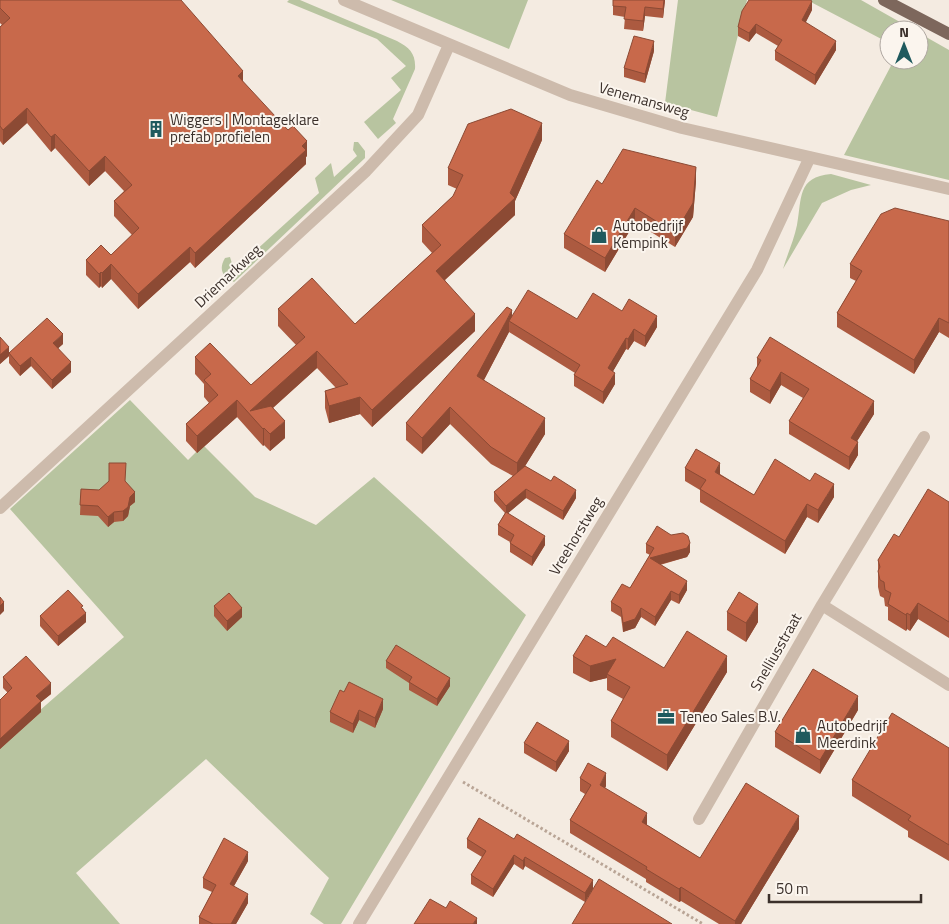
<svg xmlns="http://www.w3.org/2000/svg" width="949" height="924" font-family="'Titillium Web',sans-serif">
	<rect width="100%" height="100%" fill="#f4ebe1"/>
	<path fill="#b8c4a0" d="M289,0H300L397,41C410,48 416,54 415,69L393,119L396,123L378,139L364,122L401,90L391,78L406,66L377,39L287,2Z
		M391,0H528L509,49Z
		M678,0H747L717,117L665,103Z
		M807,0H861L914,30H889V43Z
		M919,33L949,50V180L844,155L894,60H919Z
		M354,142H358L365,151V158L234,282C223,277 218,270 225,258L230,257L234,270L319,193L315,178L331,163L334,177L357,156L353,150Z
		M831,174L871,185L851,190L822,203L783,269C787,255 794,240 797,225C802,198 797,177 831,174Z
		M130,400L188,460L203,445L255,497L316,525L374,477L526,615L341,924H324L310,914L329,878L206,759L76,873L120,924H0V745L124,637L10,509Z"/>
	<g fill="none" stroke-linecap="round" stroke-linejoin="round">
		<path stroke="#b9a596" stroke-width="3" stroke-dasharray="2.5 2.5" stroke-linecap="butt" d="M463,782L703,924"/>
		<path stroke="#cdbbac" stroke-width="12" d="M344,0L570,95L682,128L949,189
			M0,508L366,171L418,115L449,45
			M822,605L949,685
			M699,819L822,605L924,437
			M359,924L757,270L810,157"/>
		<path stroke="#7d675c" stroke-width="12" d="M884,0L949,34"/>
	</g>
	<path fill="#ac5a40" d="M0,0L243,82L307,156L306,157V164L195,268L190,262L138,309L111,279L102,288L101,286L99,288L86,275V260L111,255L132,235L114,216V201L124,191L105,171L89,186L55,148L51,152L27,123L3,145L0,141V27L2,25L0,23Z
		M665,0L663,18L645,16L643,31L624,29L625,17L613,15V6Z
		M812,10L805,23L836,50L815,85L775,60V51L778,46L756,33L749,42L738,36V27Z
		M654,51L645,83L624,77V68Z
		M542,140L515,201V215L445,280L475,331L372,427L360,414L329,423L325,408V391L336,388L317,368L273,408L285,438L270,451L264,445L263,446L237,417L197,453L186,441V424L209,403L204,397V384L195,374V357L251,385L296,345L278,326V309L355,324L432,253L422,242V225L453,196L457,189L448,185V168Z
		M696,181L693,217L675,247L635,222L605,272L564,248V234L602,184Z
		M949,221V338L939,332L914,374L837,327V313L856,281L850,278V264Z
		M622,311L657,327L645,347L634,341L628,350L626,349L613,371L615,384L603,404L574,386V375L575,373L509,332L484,380L545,434L525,466L576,498L563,520L526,498L508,513L545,545L532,566L510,552V542L498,535V525L505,513L494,501V492L513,476L491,464L450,424L422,454L406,440V423L512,316L577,319Z
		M0,337L9,353L63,344L58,348L71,372L52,389L31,366L20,376L9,363V356L0,364Z
		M757,358L874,414L857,441L858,455L849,470L789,434V421L803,398L781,385L770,404L750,392V379L757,367Z
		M685,468L720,474L754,495L834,497L818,523L807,517L785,554L700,502V490L685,481Z
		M125,482L135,502L130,506L128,516L123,521L114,522L108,527L98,516L80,515L81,489L99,490Z
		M949,502V638L918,619L910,631L907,629L906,631L888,620V607L885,606L884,598L880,596L878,587V560L899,537Z
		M646,544L690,552L687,557L660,565L687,590L679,604L671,600L655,626L641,617L635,628L623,632L621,617L611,611V602L630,588L650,555L646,553Z
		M214,606L242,617L227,631L214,616Z
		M83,608L86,622L58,646L40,626V616Z
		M727,612L758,622L746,642L727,630Z
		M606,647L664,668L727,672L667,771L611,737V721L623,699L607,690V678L590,682L573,673V656Z
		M386,661L450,686L437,706L409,690V683L386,668Z
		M3,677L51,694L41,702V712L0,749V700L8,693L3,688Z
		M383,709L375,728L359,720L353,733L330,722V712Z
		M858,710L820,774L775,747V732Z
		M524,743L569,751L556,772L524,753Z
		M949,748V861L908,837V831L852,796V780Z
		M580,778L606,786L605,788L647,825L700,858L799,829L741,924H719L681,901L679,902L646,882V879L570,833V820L585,794L580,791Z
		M467,839H514L593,880L585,902L525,866L523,870L514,864L493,897L471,884V875L482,857L467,848Z
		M248,861L234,886L248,903L236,924H199V917L212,892L203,888V878Z"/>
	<path fill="#8c4a34" d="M664,0H665L663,18V9Z
		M812,1V10L802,30V20Z
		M645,7V16L643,31V21Z
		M756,24V33L749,42V33Z
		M654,41V51L645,83V74Z
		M836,41V50L815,85V75Z
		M243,71V86L238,76Z
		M27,108V123L3,145V130Z
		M542,123V140L515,201V215L436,288V271L510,193Z
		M55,134V148L51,152V137Z
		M307,141V156L306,157V164L195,268V253Z
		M105,156V171L89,186V171Z
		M696,167V181L693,217L675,247V233Z
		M635,208V222L605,272V258Z
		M190,247V262L138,309V294Z
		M111,264V279L102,288V273Z
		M101,272V286L99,288V274Z
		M512,310V323L509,321V332L477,393V376Z
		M475,314V331L372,427V410Z
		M657,316V327L645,347V336Z
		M939,318V332L914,374V360Z
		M634,329V341L628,350V339Z
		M63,334V344L53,353V343Z
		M626,338V349L608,380V368Z
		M9,347V356L0,364V355Z
		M317,351V368L257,422L250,411Z
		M31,357V366L20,376V366Z
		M71,362V372L52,389V380Z
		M781,372V385L770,404V391Z
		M615,373V384L603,404V392Z
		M360,397V414L329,423V406Z
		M237,400V417L197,453V436Z
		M874,401V414L851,451V438Z
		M450,407V424L422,454V438Z
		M545,418V434L517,479V463Z
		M285,421V438L270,451V434Z
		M264,428V445L263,446V429Z
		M858,442V455L849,470V457Z
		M720,463V477L715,472Z
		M834,484V497L818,523V510Z
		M526,489V498L506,515V506Z
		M576,490V498L563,520V511Z
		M135,492V502L130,506L128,516L123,521V511L130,497Z
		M807,504V517L785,554V541Z
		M114,512V522L108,527V517Z
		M545,536V545L532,566V557Z
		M690,543V552L687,557L650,567V558Z
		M687,581V590L679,604V595Z
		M671,591V600L655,626V617Z
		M4,602V611L0,615V606Z
		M918,603V619L910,631V615Z
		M758,604V622L746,642V623Z
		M242,608V617L227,631V621Z
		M641,608V617L635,628L623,632V623Z
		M86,613V622L58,646V636Z
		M907,613V629L906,631V615Z
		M727,656V672L667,771V755Z
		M616,659L607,674V678L590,682V666Z
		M450,678V686L437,706V699Z
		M51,683V694L41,702V712L0,749V739L36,696Z
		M858,696V710L820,774V760Z
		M383,699V709L375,728V718Z
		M359,710V720L353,733V724Z
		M569,741V751L556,772V762Z
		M606,773V786L600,798V785Z
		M647,813V826L642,822Z
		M799,816V829L741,924H735V921Z
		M248,852V861L230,893V884Z
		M514,855V864L493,897V889Z
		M525,857V866L523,870V861Z
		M593,880V889L585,902V893Z
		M681,887V901L679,902V889Z
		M248,894V903L236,924H231Z
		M477,918V924H473Z"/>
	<path fill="#c8694b" stroke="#8c4a34" d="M0,0H181L243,71L238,76L288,130L293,126L307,141L302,146L306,150L195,253L190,247L138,294L111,264L102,273L101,272L99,274L86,260L101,245L111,255L139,228L114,201L132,185L105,156L89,171L55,134L51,137L27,108L3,130L0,126V27L10,18L0,8Z
		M613,0H664L663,9L645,7L643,21L624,19L626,7L613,6Z
		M749,0H810L812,1L802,20L836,41L815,75L775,51L782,40L756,24L749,33L738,27L742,11Z
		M634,36L654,41L645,74L624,68Z
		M511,109L542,123L510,193L515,198L436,271L475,314L372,410L360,397L329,406L325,391L348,384L317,351L250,411L271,406L285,421L270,434L264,428L263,429L237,400L197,436L186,424L218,395L204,380L211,374L195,357L210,343L251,385L305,337L278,309L312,278L355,324L441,245L422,225L453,196L463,175L448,168L468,124Z
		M623,149L696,167L693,203L675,233L635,208L605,258L564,234L597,180L602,184Z
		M895,208L949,221V323L939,318L914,360L837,313L862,271L850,264L881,214Z
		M528,290L577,319L593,293L622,311L629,299L657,316L645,336L634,329L628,339L626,338L608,368L615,373L603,392L574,375L580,365L509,321Z
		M507,307L512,310L477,376L545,418L517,463L491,447L450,407L422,438L406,423Z
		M47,318L63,334L53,343L71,362L52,380L31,357L20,366L9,353Z
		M0,337L9,347L0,355Z
		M770,337L874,401L851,438L858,442L849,457L789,421L809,389L781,372L770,391L750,379L761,360L757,358Z
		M696,449L720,463L715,472L754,495L775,459L810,481L815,473L834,484L818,510L807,504L785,541L700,489L706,480L685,468Z
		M109,463H126L125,481L135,492L130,497L128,507L123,511L114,512L108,517L98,506L80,505L81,489L99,490L109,481Z
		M525,466L551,481L554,476L576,490L563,511L526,489L506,506L494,492Z
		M928,489L949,502V622L918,603L910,615L907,613L906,615L888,604L891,593L885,590L884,582L880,580L878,571L880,567L878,560L894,534L899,537Z
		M506,512L545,536L532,557L510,543L514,535L498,525Z
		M657,526L671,535L683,533L688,536L690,543L687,548L650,558L687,581L679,595L671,591L655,617L641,608L635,619L623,623L621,608L611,602L622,584L630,588L654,548L646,544Z
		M68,590L83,606L81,607L86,613L58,636L40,616Z
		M739,592L758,604L746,623L727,612Z
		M229,593L242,608L227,621L214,606Z
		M0,597L4,602L0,606Z
		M687,631L727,656L667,755L611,721L630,687L607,674L616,659L590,666L573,656L586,635L606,647L613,637L664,668Z
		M396,645L450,678L437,699L409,682L412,677L386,661Z
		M26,656L51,683L36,696L41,701L0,739V700L12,688L3,677Z
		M813,669L858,696L820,760L775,732Z
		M349,682L383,699L375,718L359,710L353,724L330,712L340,690L344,692Z
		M892,713L949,748V845L908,820L911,816L852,780Z
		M537,722L569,741L556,762L524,743Z
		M588,763L606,773L600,785L647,813L642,822L700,858L746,783L799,816L735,921L681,887L679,889L646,869L647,867L570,820L591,785L580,778Z
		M479,818L514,839L517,834L593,880L585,893L525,857L523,861L514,855L493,889L471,875L486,851L467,839Z
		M224,838L248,852L230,884L248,894L231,924H213L199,917L216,885L203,878Z
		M599,879L672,924H572Z
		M430,899L446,908L450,901L477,918L473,924H414Z"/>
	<defs>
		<g id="building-bare" transform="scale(1.35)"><path d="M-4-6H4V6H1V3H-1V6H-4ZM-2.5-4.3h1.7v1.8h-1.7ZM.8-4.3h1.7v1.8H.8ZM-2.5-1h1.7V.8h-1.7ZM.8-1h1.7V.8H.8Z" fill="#1f5a5e" stroke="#fbf5ee" stroke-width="2.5" paint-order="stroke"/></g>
		<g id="shop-bare" transform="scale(1.35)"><path d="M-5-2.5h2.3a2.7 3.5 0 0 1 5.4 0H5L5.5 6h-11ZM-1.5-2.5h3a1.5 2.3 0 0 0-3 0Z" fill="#1f5a5e" stroke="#fbf5ee" stroke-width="2.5" paint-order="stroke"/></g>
		<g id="office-bare" transform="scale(1.35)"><path d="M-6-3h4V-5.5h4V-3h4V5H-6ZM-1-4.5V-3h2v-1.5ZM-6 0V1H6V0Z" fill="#1f5a5e" stroke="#fbf5ee" stroke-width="2.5" paint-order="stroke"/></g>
	</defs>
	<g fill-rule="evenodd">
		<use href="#building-bare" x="156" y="129"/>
		<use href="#shop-bare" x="599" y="235"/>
		<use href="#office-bare" x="666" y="717"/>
		<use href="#shop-bare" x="803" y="735"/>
	</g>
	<g text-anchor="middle" stroke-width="4" stroke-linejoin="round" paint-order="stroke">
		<g font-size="15" fill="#3b302b" stroke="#fbf5ee">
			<text transform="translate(644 100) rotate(16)" y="5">Venemansweg</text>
			<text transform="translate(228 276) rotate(-43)" y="5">Driemarkweg</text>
			<text transform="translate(576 536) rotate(-59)" y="5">Vreehorstweg</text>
			<text transform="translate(776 652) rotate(-60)" y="5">Snelliusstraat</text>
		</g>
		<g font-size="15" fill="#3b302b" stroke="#fbf5ee" text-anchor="start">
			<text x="170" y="125">Wiggers | Montageklare<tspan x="170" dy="17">prefab profielen</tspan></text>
			<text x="613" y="231">Autobedrijf<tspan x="613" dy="17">Kempink</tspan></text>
			<text x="680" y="722">Teneo Sales B.V.</text>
			<text x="817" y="731">Autobedrijf<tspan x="817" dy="17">Meerdink</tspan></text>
		</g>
	</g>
	<g transform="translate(904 45)"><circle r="24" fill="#fbf5ee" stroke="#aea6a0"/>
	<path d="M0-4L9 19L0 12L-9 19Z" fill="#1f5a5e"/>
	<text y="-8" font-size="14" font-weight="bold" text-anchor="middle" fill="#3b302b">N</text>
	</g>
	<path d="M769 894v8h152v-8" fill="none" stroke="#3b302b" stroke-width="2.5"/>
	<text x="776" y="894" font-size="15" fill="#3b302b" stroke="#fbf5ee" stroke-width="4" paint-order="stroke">50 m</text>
</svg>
